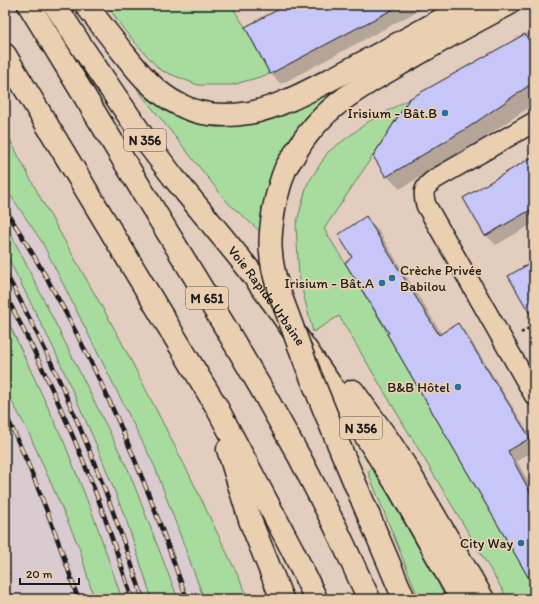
<svg xmlns="http://www.w3.org/2000/svg" width="539" height="604" font-family="Itim,sans-serif">
	<rect width="100%" height="100%" fill="#e3cdbf"/>
	<filter id="ink" filterUnits="userSpaceOnUse"><feTurbulence type="fractalNoise" baseFrequency=".025" numOctaves="2"/><feDisplacementMap in="SourceGraphic" scale="8" xChannelSelector="R" yChannelSelector="G"/><feConvolveMatrix kernelMatrix="1 2 1 2 8 2 1 2 1" color-interpolation-filters="sRGB"/></filter>
	<g filter="url(#ink)">
		<path fill="#dacbd0" d="M5,187L42,242L155,467L204,599H5Z"/>
		<path fill="#a8dc9e" stroke="#627c5d" d="M107,5H231L245,27L270,74L232,85H198L160,70L124,30Z
			M358,78L329,99L262,233L228,203L137,89L140,87L182,116L209,126L230,125Z
			M409,99L372,157L324,229L385,328L387,334L534,587V599H508L339,316L313,332L299,277L296,225L307,185L328,152L368,122Z
			M5,130L41,199L119,337L191,478L249,599H204L155,467L42,242L5,187Z
			M5,224L9,230L128,469L178,599H152L127,522L96,444L54,349L5,252Z
			M5,315L64,442L96,523L122,599H94L79,547L28,431L5,389Z
			M373,468L435,577L446,599H419L368,472Z"/>
		<path fill="#0003" d="M289,5H429L281,84L271,74L246,27Z
			M534,30V104L482,139L400,189L387,176L410,100Z
			M534,158V223L496,245L486,235Z
			M366,218L376,227L442,334L458,325L467,334L534,441V451L517,461L534,492V585L390,333L353,258Z"/>
		<path fill="#c6c6f8" stroke="#1c1c1c" d="M287,5H401L270,74L245,27Z
			M525,34L534,50V82L469,127L386,177L373,156L409,99Z
			M534,156V208L485,236L463,198Z
			M366,216L439,335L458,323L530,438L508,451L534,499V587L387,334L389,333L345,263L352,257L338,235Z
			M534,261V321L508,276Z"/>
		<g fill="none" stroke-linecap="round" stroke-linejoin="round">
			<g stroke="#1c1c1c" stroke-width="22">
				<path id="minor" d="M534,122L435,179C424,187 422,191 426,205L534,395"/>
			</g>
			<g stroke="#1c1c1c" stroke-width="25">
				<g id="trunk">
					<path d="M29,5L224,325L262,390L300,458L336,528L369,599"/>
					<path id="s1" d="M55,5L82,47L148,144L174,178L247,267L278,309L358,424L400,490L440,561L461,599"/>
					<path d="M86,5C99,22 112,39 125,55C140,74 156,93 178,104C200,116 225,117 249,113C281,107 312,89 341,74C384,52 426,28 469,5"/>
					<path d="M5,55L215,404L293,551L316,599"/>
					<path d="M274,208C277,195 280,182 285,170C287,165 290,161 293,157C320,107 361,86 409,59C442,40 474,22 507,5"/>
					<path d="M353,391L389,441L406,467L483,599"/>
					<path d="M228,449L250,520L282,599"/>
					<path d="M357,488L404,599"/>
				</g>
			</g>
			<path stroke="#1c1c1c" stroke-width="2.5" stroke-dasharray="3 3" stroke-linecap="butt" d="M521,333L534,325
				M5,567L8,572V576L5,581"/>
			<use href="#minor" stroke="#eacfb1" stroke-width="19"/>
			<use href="#trunk" stroke="#eacfb1" stroke-width="22"/>
			<g stroke="#1c1c1c" stroke-width="4.5">
				<path id="rail" d="M5,209C61,296 107,389 145,485C160,522 173,561 187,599
					M5,272C62,375 107,487 143,599
					M5,294C41,362 73,432 100,504C111,535 122,567 132,599
					M5,413C34,473 57,535 78,599"/>
			</g>
			<use href="#rail" stroke="#eacfb1" stroke-width="3" stroke-dasharray="9" stroke-linecap="butt"/>
			<g stroke="#1c1c1c" stroke-width="25" stroke-linecap="butt">
				<path id="trunk-bridge" d="M274,208C272,223 269,238 271,253C273,281 285,306 294,332C313,385 335,436 357,488"/>
			</g>
			<use href="#trunk-bridge" stroke="#eacfb1" stroke-width="22"/>
		</g>
	</g>
	<g fill="#1f6fb2" stroke="#eacfb1" stroke-width="1.5">
		<circle cx="445" cy="113" r="4"/>
		<circle cx="392" cy="278" r="4"/>
		<circle cx="382" cy="283" r="4"/>
		<circle cx="458" cy="387" r="4"/>
		<circle cx="521" cy="543" r="4"/>
	</g>
	<g text-anchor="middle" stroke-width="3.5" stroke-linejoin="round" paint-order="stroke">
		<g fill="#eacfb1" stroke="#5a5249" stroke-width="1">
			<rect x="124" y="129" width="42" height="22" rx="3"/>
			<rect x="186" y="287" width="42" height="22" rx="3"/>
			<rect x="340" y="417" width="42" height="22" rx="3"/>
		</g>
		<g font-size="13" font-weight="bold" fill="#1c1c1c">
			<text x="145" y="145">N 356</text>
			<text x="207" y="303">M 651</text>
			<text x="361" y="433">N 356</text>
		</g>
		<g font-size="14" fill="#1c1c1c" stroke="#eacfb1" text-anchor="end">
			<text x="437" y="118">Irisium - Bât.B</text>
			<text x="400" y="275" text-anchor="start">Crèche Privée<tspan x="400" dy="16">Babilou</tspan></text>
			<text x="374" y="288">Irisium - Bât.A</text>
			<text x="450" y="392">B&amp;B Hôtel</text>
			<text x="513" y="548">City Way</text>
		</g>
		<g font-size="14" fill="#1c1c1c" stroke="#eacfb1">
			<text dy="5" stroke="none"><textPath href="#s1" startOffset="360">Voie Rapide Urbaine</textPath></text>
		</g>
	</g>
	<rect width="539" height="604" fill="none" stroke="#eacfb1" stroke-width="20"/>
	<rect x="10" y="10" width="519" height="584" fill="none" stroke="#1c1c1c" stroke-width="1.5" filter="url(#ink)"/>
	<path d="M20 578v6h59v-6" fill="none" stroke="#1c1c1c" stroke-width="2"/>
	<text x="26" y="578" font-size="12" fill="#1c1c1c" stroke="#eacfb1" stroke-width="3" paint-order="stroke">20 m</text>
</svg>
